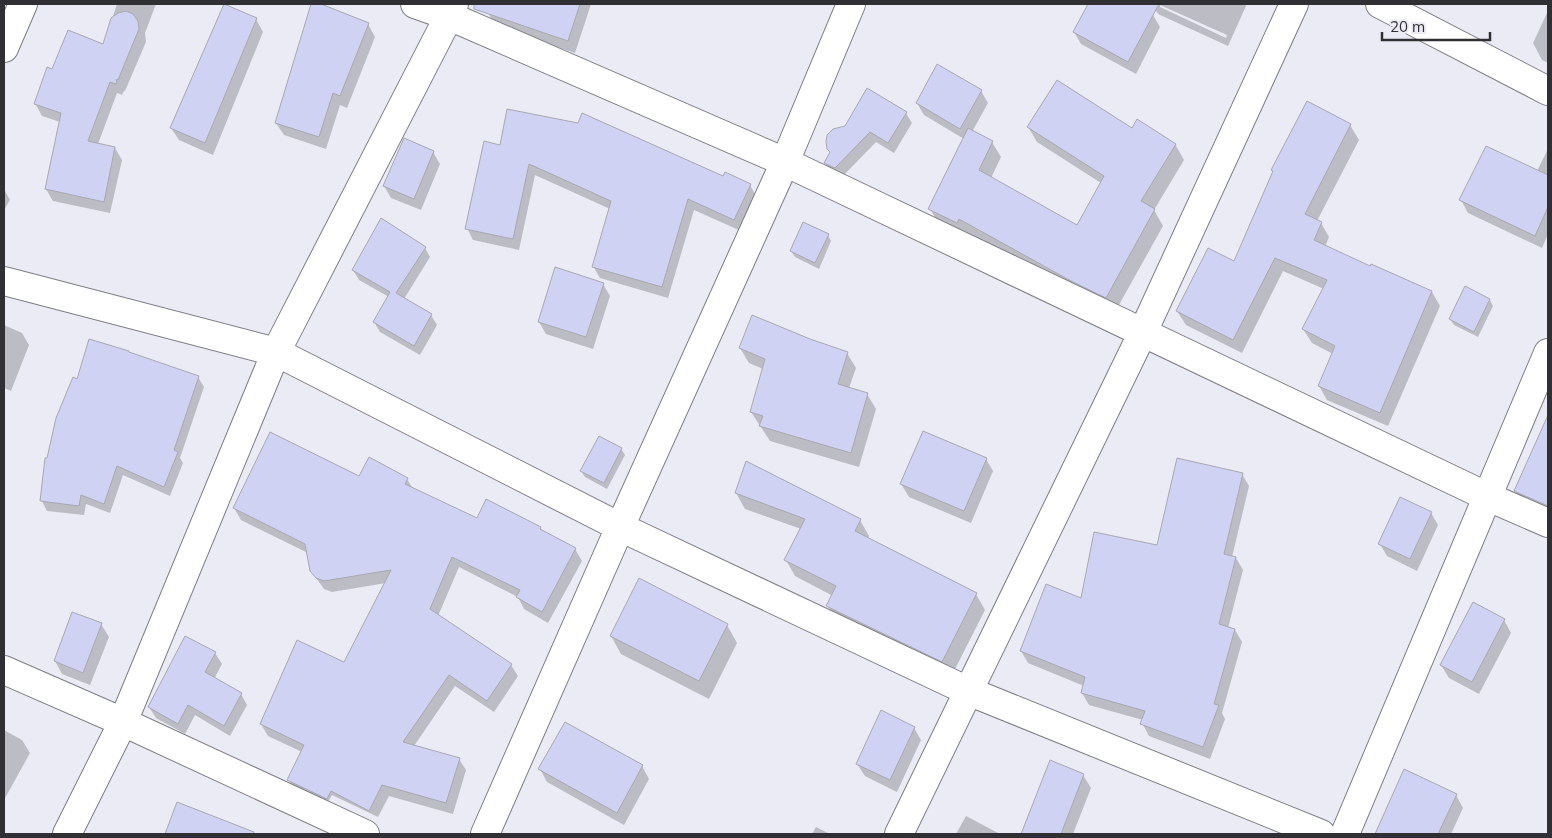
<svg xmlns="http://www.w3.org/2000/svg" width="1552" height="838" font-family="Mulish,sans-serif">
	<rect width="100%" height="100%" fill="#ebebf5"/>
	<path fill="#0003" fill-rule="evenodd" d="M117,4H156L145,33L146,42L125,91H124L122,95L117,93L98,144L115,148L122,160L110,213L53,201L46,189L60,122L42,116L35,103L53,70L103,46Z
		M312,4H318L368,24L375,37L347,108L340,105L326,149L284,135L276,123Z
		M490,4H591L575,53L517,33L516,30L494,23L487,11Z
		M1089,4H1133L1153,15L1160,27L1136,74L1081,44L1074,32Z
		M1152,4H1245L1246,6L1228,46L1158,14ZM1160,5L1227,35L1226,38L1160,7Z
		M1548,11V63L1542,60L1533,43Z
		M256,19L263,32L213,155L179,140L171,128Z
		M981,91L988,103L972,132L992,142L1001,157L991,178L1078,226L1101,183L1037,142L1028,127L1132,129L1175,144L1184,160L1154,210L1163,226L1115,312L1081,296L968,234L966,238L939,224L930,209L964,139L924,115L917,103Z
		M1307,102L1350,125L1359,140L1317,221L1321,223L1329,237L1325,247L1371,267L1432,292L1440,306L1388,426L1327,400L1319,386L1333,354L1312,343L1303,329L1324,289L1283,271L1242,353L1186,325L1177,311L1235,263L1273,172L1272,170Z
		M906,113L912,123L894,153L876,142L841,178L832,174L825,163L831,154L828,135Z
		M501,146L750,185L756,196L741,231L694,210L668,298L600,278L593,266L610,209L535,175L519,250L473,240L467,228Z
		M1548,149V234L1542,248L1468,213L1461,200L1537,171Z
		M433,152L440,164L421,210L391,198L384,186Z
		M4,189L10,200L4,210Z
		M828,235L831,241L819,269L795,257L791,251Z
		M425,248L430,257L404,299L431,315L437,325L420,355L380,332L374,322L389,297L359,280L353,270Z
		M603,284L610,296L593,349L546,334L539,322Z
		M1465,288L1490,300L1493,306L1478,337L1454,325L1450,319Z
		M4,325L22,333L29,345L11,391L4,388Z
		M809,340L847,353L856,368L849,388L867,394L876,409L859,467L770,441L751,412L763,369L749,363L740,348Z
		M198,377L204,387L180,458L183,463L170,496L123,475L110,513L86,504L84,515L47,511L42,501L77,381Z
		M1548,418V515L1522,503L1515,491Z
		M621,449L625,455L607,489L585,477L581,471Z
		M986,459L993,471L971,523L909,497L901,484Z
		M1242,474L1249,486L1232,557L1236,558L1243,570L1228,628L1235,630L1242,642L1222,713L1225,719L1210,759L1149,736L1142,723L1143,720L1089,705L1082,693L1084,686L1028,663L1021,651L1082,600L1158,546Z
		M360,478L407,479L413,489L477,520L540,528L543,532L575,549L582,561L548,623L524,609L518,597L459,567L438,616L511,665L518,676L494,712L455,686L414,746L459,759L466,770L453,814L389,796L378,817L332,795L326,806L296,792L289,780L302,752L268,736L261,724L344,663L386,583L332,592L324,589L311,571L308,553L241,520L234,508Z
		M736,493L860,520L869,536L868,539L976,594L985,610L951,677L837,622L828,606L833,596L795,576L786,560L801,529L745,509Z
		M1431,513L1438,525L1417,571L1387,556L1380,544Z
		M1504,620L1511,633L1479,694L1449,678L1441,665Z
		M101,624L109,637L90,685L62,674L55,661Z
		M727,625L737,643L709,699L621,654L611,636Z
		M215,653L222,664L214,679L241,694L247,705L230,736L195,715L185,734L156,718L149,707Z
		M914,728L921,740L897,792L865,776L857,764Z
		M4,730L22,740L30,753L4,800Z
		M1051,762L1083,775L1091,788L1073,834H1022Z
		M642,766L649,779L624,825L547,782L540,769Z
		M1456,795L1463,808L1451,834H1380L1378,831Z
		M178,804L227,823L233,834H166Z
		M966,816L1000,834H956Z
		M816,827L830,834H812Z"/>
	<path fill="#d0d2f4" stroke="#a7a8b0" d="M224,4L257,18L205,143L170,128Z
		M311,4H321L369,23L340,96L333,93L319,137L275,123Z
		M474,4H580L568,41L474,9Z
		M1088,4H1159L1128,62L1073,32Z
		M126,11L133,14L138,21L139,29L118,80L117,79L116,84L110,82L88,141L115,147L104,202L45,189L61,113L34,104L47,67L52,69L68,30L103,44L111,18L118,13Z
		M937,64L982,90L960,129L916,103Z
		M1057,80L1132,128L1137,119L1176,144L1141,201L1155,209L1106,298L1071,281L959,219L957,223L928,209L968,128L993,141L979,170L1077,225L1104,176L1027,127Z
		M867,88L907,112L888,143L870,132L835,168L824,163L830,152L827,149L826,142L827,135L833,129L845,126Z
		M1307,101L1351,124L1305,214L1322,222L1314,240L1370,266L1371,264L1432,291L1380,413L1318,386L1335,346L1302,329L1327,280L1275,258L1233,340L1176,311L1208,248L1234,261L1273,171L1271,170Z
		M507,109L578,123L582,113L723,176L725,172L751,184L734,220L688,199L662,287L592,267L611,201L529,164L513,239L465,229L484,141L500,145Z
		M404,138L434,151L414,199L383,186Z
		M1486,146L1548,175V207L1535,236L1459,200Z
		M381,218L426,247L396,293L432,314L414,346L373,322L390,292L352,270Z
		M803,222L829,234L815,263L790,251Z
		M555,267L604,283L586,337L538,322Z
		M1465,286L1490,299L1474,332L1449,319Z
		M752,315L810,339L848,352L838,384L868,393L851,453L759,426L763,416L750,412L765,359L739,348Z
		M89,339L129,351V352L199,376L174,450L178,452L164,487L117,466L104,504L81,495L79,506L40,501L45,458H47L56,418L73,377L77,379Z
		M1548,415V506L1514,491Z
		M923,431L987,458L964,511L900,484Z
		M270,432L359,476L369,457L408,478L405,484L477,518L486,499L541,527L540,529L576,548L542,612L516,597L520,590L452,557L430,609L512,664L487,701L449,675L403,742L460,758L446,803L382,785L369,811L331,791L327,799L287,780L304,745L260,724L297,640L344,662L391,570L324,581L316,578L310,571L305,544L233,508Z
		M599,436L622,448L604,483L580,471Z
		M1177,458L1243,473L1224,554L1236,557L1219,624L1235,629L1214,704L1219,705L1203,747L1140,724L1145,711L1081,693L1085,677L1020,651L1046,584L1081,598L1094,532L1157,545Z
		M746,461L861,519L855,531L977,593L942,662L826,606L836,586L784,560L805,519L735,493Z
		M1400,497L1432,512L1410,559L1378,544Z
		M639,578L728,624L699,681L610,636Z
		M1473,602L1505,619L1472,682L1440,665Z
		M72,612L102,623L83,673L54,661Z
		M185,636L216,652L205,672L242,693L224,726L188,705L178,724L148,707Z
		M881,710L915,727L890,780L856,764Z
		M565,722L643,765L617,813L538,769Z
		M1050,760L1084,774L1061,834H1021Z
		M1404,769L1457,794L1438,834H1375Z
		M177,802L254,832L253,834H165Z"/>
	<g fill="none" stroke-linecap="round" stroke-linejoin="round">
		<g stroke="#7d7d85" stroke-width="30">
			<path id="street" d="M415,4L449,16L785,162L1486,496L1548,523
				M1380,4L1548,91
				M4,48L23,4
				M4,281L276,352L620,527L968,691L1321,834
				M4,670L123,722L365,834
				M67,834L123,722L276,352L449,16L454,4
				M485,834L620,527L785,162L851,4
				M899,834L1143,332L1294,4
				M1345,834L1548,353"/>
		</g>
		<use href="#street" stroke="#fff" stroke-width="28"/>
	</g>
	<rect width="1552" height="838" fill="none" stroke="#303034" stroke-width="10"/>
	<path d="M1382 32v8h108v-8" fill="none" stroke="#303034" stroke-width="2.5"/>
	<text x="1390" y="32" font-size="15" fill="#303034" stroke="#ebebf5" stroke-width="4" paint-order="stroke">20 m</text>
</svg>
